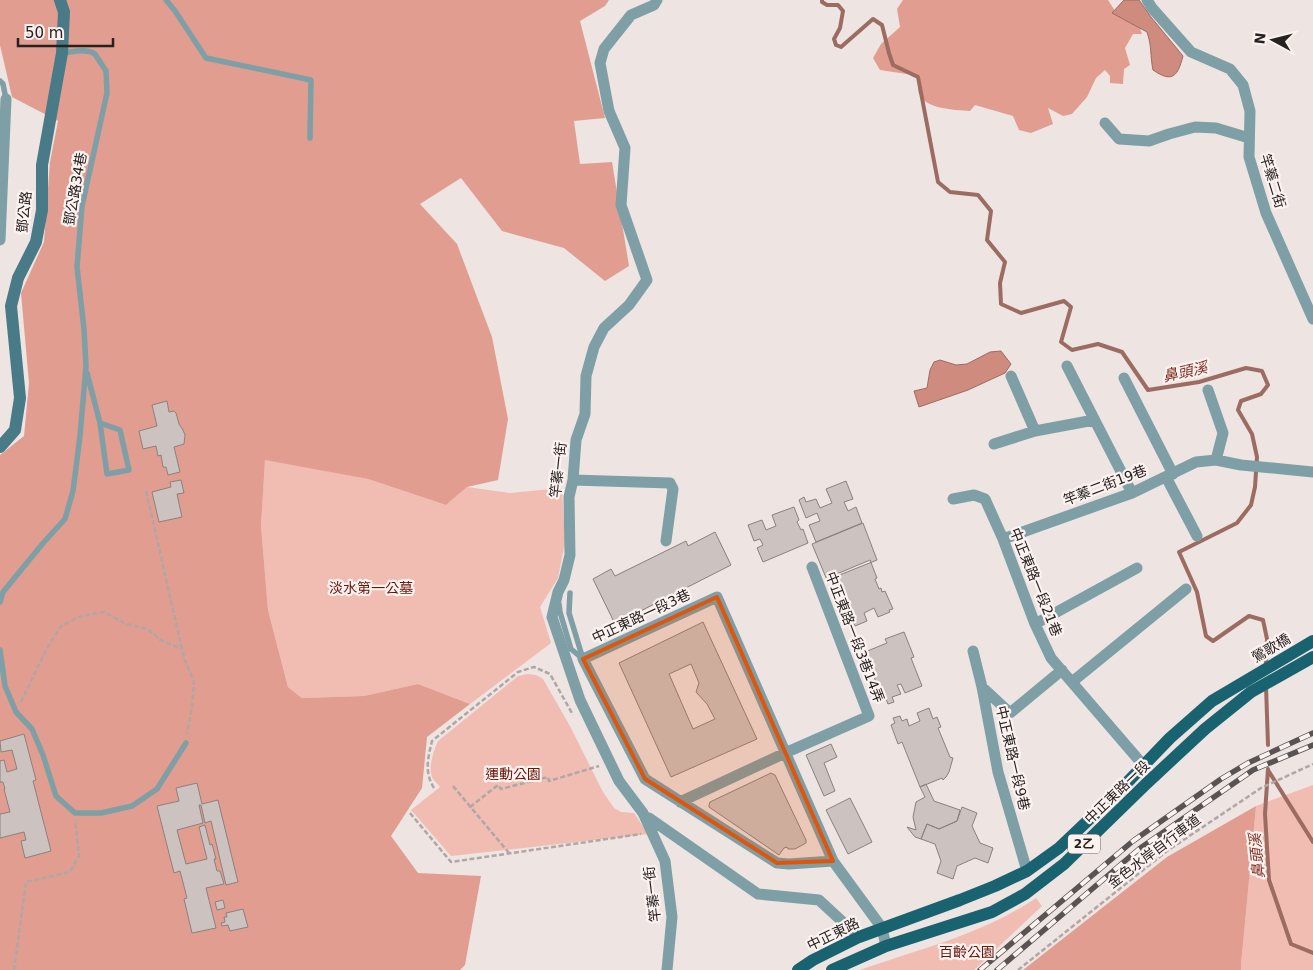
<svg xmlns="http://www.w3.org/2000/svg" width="1313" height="970" font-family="'DejaVu Sans','Noto Sans TC',sans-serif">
	<rect width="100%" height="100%" fill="#eee4e2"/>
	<path fill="#f1bcb2" d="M265,459L368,479L446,505L467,487L510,493L562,488L565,542L558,578L540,607L551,643L470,704L418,684L364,696L302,698L288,687L268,610L261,526Z
		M528,674L536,675L543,679L571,728L603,792L614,808L621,812L634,813L648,834L451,856L411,810L440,787C438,784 433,780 432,777C428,767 434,750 438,741L518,676Z
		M1313,785V970H1241V965L1256,806Z
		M1036,898L1042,906L974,970H860C919,949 983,934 1036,898Z"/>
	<path fill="#e19d8f" d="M0,0H609L605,6L580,21L605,118L574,121L580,164L612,162L629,266L605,281L564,248L502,231L461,178L420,204L457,244L492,337L508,419L498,480L467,487L446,505L368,479L265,460L261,526L268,610L288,687L302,698L364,696L418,684L470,704L427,737L422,788L391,836L418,873L481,876L465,965L460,970H0V455L24,436L29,383L21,293L44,242L50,162L58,121L12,97L0,45Z
		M903,0H1108L1117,14L1139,26L1142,34H1133L1125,48L1130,65L1124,69L1123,84L1110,83V76L1105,70L1096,78L1087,97L1072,114L1063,116L1048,108L1053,124L1031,133L1019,130L1013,116L975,105L970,111C955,110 919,109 918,89C918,85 919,80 920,76L880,70L873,58L881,44L900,27L897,9Z
		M1256,806L1241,965V970H1023L1167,857Z"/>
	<path fill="#ce8b7e" stroke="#9c6c62" d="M1124,0H1139L1151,17L1183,56C1178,75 1173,84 1153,70C1150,56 1152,46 1147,32L1112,13Z
		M1001,351L1011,364L1005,373L968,390L919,407L914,391L927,388L930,370L934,362L940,360L956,365L967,364L990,352Z"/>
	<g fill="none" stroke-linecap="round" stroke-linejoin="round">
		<path stroke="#9c6c62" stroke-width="4" d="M822,0V2L827,5H838L843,11L840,28L834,39L836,45L841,47L873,19L882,25L889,53L893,65L918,77L938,182L950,192L978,195L991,211L987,240L1005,262L1000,283L1001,304L1021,313L1064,301L1071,307L1061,342L1072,350L1098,344L1122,352L1148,390L1199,382L1246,368L1262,371L1268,385L1261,394L1241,401L1238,410L1252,434L1257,457L1255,487L1251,505L1237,523L1179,552L1197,592L1206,636L1213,641L1249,616L1263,620L1267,639L1266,664
			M1266,686L1268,745
			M1268,769L1265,814L1269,880L1291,944L1313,953
			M1268,770L1313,842"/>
	</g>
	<path fill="#ccc3c0" stroke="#8a817f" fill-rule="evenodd" d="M167,401L169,412L174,411L176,413L179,424L183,430L185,435L184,444L174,447L180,472L168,475L166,467H163L161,455L158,456L156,446L143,449L139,431L157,426L152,405Z
		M181,480L184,493L177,494L182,517L159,522L152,492L171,487L170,482Z
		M846,481L853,499L844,502L848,511L856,507L862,523L816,542L809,525L820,521L817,513L806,518L799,500L804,497L806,502L816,499L820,508L832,503L826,489Z
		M794,507L799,520L797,522L801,530L803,529L808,543L763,562L757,548L763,545L760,539L754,541L748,525L762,520L766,530L776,526L772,515Z
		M863,523L877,560L827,580L812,544Z
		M715,532L731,565L615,624L593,579L611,569L615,576L686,541L688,546Z
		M870,560L877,578L875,579L879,589L881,588L882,592L885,591L893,609L889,610L890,612L878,617L874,608L864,613L867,621L855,626L842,596H840L832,576Z
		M703,622L757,739L671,777L619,663ZM691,664L699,683L696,692L707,704L715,719L693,729L669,674Z
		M904,632L914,657L911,658L922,686L905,693L901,684L897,685L901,694L892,697L894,702L888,704L886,699L883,700L871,669L867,670L863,659L867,658L865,652L887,643L885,639Z
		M929,708L933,719L937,717L941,727L938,728L950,757L953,758L949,772L946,777L943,780L942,778L920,787L902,742L898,744L891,725L895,723L893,718L900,716L902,721L907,719L909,726L920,721L917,713Z
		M24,734L36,780L33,781L51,851L25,858L21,841L26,840L24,832L0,838V814L10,812L4,789H5L3,782H0V761L4,760L7,772L17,769L12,750L1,752L0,741Z
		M831,744L837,757L824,763L835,791L824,796L806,755Z
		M771,773L775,775L806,840V843L795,849H788L787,847L784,848L779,855L709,807V805L710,802Z
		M197,783L202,804L218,800L238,882L226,885L211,821L205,823L201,805H199L203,823L177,830L186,864L207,859L199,827L205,825L210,845L212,844L216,859H214L217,871H220L224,884L206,888L216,928L192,933L184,899L187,898L180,871L174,873L157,806L179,801L176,788Z
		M926,784L934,801L960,810L957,821L939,829L927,824L921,839L915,837L907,827L916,830L913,817L916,802L925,797L920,787Z
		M850,798L872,842L848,854L826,810Z
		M962,807L977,813L972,826L980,843L993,848L988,863L975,858L957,866L953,879L937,873L941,861L935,844L921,839L927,824L939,829L957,821Z
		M223,900L225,908L217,910L215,902Z
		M243,909L248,927L230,931L228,925L222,926L221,923L225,922L224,917H227L226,913Z"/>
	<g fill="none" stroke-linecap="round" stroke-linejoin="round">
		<path stroke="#afa7a5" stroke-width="2.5" stroke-dasharray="5 2.5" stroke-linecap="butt" d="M146,491L184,658L194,682L192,707L187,734
			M21,702L46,650L61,626L81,616L104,612L126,624L148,629L160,640L182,649
			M453,786L509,853
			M434,788C424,772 428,758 432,741L518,672L534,667L550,674L573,715
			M470,807L498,785L501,789L548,777L549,781L599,766
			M410,813L451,862L641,834
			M14,970L26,882L70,872L79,856L75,820
			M1018,970L1167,851L1261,788L1313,764"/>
		<path stroke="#7e9fa6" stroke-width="5.5" d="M166,0L175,11L206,58L311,80L310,138
			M0,81L3,84L6,99
			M87,373L100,423L107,474L129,470L120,430L100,423
			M0,602L3,592L44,542L65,519L73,491L80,436L86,366L84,329L77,267L82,206L107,93L106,71L95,54C85,48 73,52 62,53
			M559,604L560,612L571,649L583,659L569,613L570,593
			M0,650L5,686L16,712L32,729L43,755L56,796L75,813H101L132,806L157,789L186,743"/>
		<path stroke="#7e9fa6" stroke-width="11" d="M657,0L654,5L631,15L604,49L600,63L609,111L625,148L621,205L647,280L629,305L604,328L594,347L586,376L585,414L576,440L573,480L569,497L570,555L564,580L558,592L552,617L580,700L619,781L643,813L665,861L672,917L667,970
			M1147,0L1152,8L1191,52L1230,69L1243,85L1250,111L1249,157L1266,213L1313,319
			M1105,123L1119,139L1149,141L1169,134L1195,127L1216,128L1249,138
			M0,240L6,99
			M1067,366L1132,493
			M1011,376L1035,431
			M1124,378L1173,474
			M1208,390L1223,433L1216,460
			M994,444L1035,431L1094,420
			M1166,477L1197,536
			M573,480L670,483L673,489L666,541
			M953,499L974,495L985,499L1003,539L1035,624L1051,658L1144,766
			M1003,539L1132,493L1196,462L1216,460L1241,465L1313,472
			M1035,624L1137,568
			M973,651L982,687L998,772L1027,871
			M1072,682L1186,589
			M982,687L1010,713L1062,670
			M680,802L785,753L869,716L812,567
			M649,818L758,894L819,900L859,937
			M833,861L789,864L777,863L645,779L583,659L717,597L833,861L882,928L886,946"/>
		<path stroke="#487b87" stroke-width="12" d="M0,447L15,430L20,398L11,306L18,278L36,242L42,210V165L62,53L64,12L60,0"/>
		<path stroke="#196270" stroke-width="12" d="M798,970L813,960L859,937L960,900L995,886L1027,871L1059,848L1117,793L1170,738L1212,701L1313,641
			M832,970L886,946L992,912L1025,894L1064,864L1147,783L1205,729L1251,692L1313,657"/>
		<g stroke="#595453" stroke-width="5.5">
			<path id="rail" d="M980,970L1133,841L1221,779L1248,763L1313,733
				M997,970L1139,849L1253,770L1313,745"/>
		</g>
		<use href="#rail" stroke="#fcf2f0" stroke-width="4" stroke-dasharray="11" stroke-linecap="butt"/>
	</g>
	<path fill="#de560d" fill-opacity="0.2" stroke="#de560d" stroke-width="4" stroke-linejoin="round" d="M717,597L833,861L777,863L645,779L583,659Z"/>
	<g text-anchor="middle" stroke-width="4.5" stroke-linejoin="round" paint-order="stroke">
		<rect fill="#fcf2f0" stroke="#66605f" stroke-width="1" x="1068" y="834.5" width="32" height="19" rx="4"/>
		<g font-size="12" font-weight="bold" fill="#262221">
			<text x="1084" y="848">2乙</text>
		</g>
		<g font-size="14" fill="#262221" stroke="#fcf2f0">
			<text transform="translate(1273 181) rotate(73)" y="5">竿蓁二街</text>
			<text transform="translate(75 189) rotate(-80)" y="5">鄧公路34巷</text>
			<text transform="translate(24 212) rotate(-84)" y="5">鄧公路</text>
			<text transform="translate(558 470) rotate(-84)" y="5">竿蓁一街</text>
			<text transform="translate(1105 485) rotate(-21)" y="5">竿蓁二街19巷</text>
			<text transform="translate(1036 582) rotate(68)" y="5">中正東路一段21巷</text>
			<text transform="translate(641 616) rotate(-25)" y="5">中正東路一段3巷</text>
			<text transform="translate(855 637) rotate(69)" y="5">中正東路一段3巷14弄</text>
			<text transform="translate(1271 648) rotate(-31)" y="5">鶯歌橋</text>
			<text transform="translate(1013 758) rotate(77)" y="5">中正東路一段9巷</text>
			<text transform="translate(1117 792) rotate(-44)" y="5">中正東路一段</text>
			<text transform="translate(1154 851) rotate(-37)" y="5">金色水岸自行車道</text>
			<text transform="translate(652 894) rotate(-97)" y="5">竿蓁一街</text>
			<text transform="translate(833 934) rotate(-26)" y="5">中正東路</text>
		</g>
		<g font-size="14" fill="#651509" stroke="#fcf2f0">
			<text x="371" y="593">淡水第一公墓</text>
			<text x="513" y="779">運動公園</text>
			<text x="967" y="957">百齡公園</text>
		</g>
		<g font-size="15" font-style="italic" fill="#813023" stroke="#fcf2f0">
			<text transform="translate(1185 372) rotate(-12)" y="5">鼻頭溪</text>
			<text transform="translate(1257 856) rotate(-95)" y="5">鼻頭溪</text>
		</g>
	</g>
	<g transform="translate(1273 40) rotate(277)" stroke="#fcf2f0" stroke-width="4" paint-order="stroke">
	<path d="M0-4L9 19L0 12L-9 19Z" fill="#262221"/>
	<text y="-8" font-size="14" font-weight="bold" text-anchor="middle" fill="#262221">N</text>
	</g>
	<path d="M18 38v8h95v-8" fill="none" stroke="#262221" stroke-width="2.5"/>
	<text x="25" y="38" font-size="15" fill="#262221" stroke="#fcf2f0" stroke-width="4" paint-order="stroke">50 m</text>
</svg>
